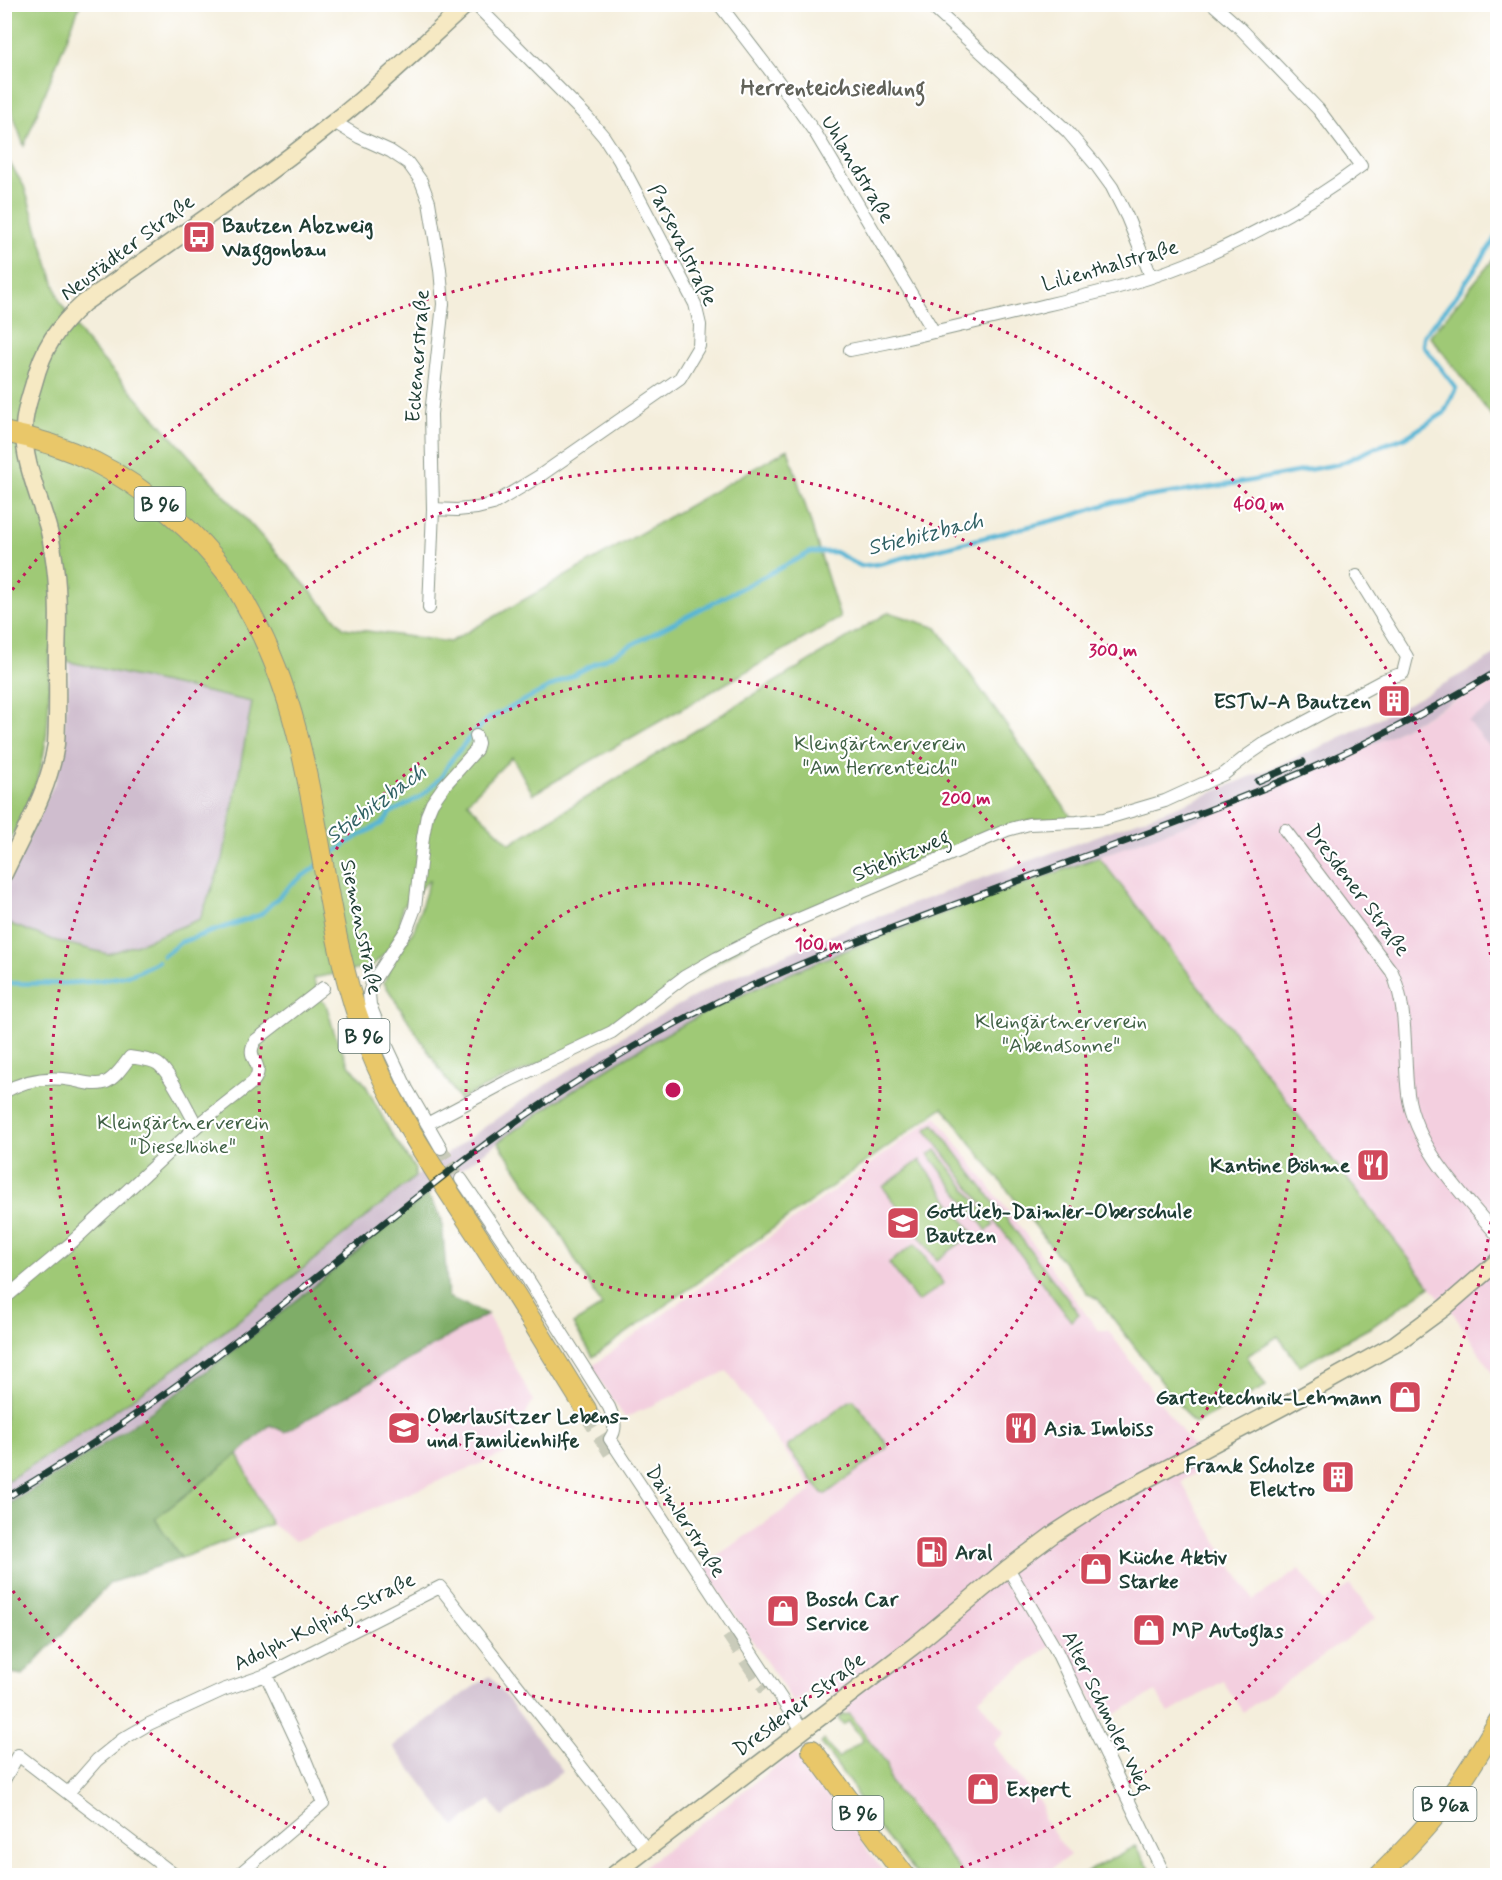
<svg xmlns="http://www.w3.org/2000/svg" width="1502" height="1880" font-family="Mynerve,sans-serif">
	<rect width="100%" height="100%" fill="#fff"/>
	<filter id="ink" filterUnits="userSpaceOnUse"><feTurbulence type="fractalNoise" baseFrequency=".0167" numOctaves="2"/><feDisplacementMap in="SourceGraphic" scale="12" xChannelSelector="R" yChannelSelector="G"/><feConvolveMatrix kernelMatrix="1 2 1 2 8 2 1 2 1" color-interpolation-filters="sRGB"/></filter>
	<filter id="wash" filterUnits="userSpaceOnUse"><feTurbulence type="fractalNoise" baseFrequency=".008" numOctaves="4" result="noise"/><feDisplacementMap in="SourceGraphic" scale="24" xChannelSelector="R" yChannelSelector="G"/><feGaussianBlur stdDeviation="1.35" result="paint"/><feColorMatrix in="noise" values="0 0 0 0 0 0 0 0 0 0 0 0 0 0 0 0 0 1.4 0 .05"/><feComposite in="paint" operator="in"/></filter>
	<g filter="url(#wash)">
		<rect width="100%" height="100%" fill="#f4eedc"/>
		<path fill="#f3cfdf" d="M1497,678V1380L1453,1313L1430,1286L1099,857L1287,784L1388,737Z
			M936,1116L1098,1330H1108L1207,1466L1181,1482L1253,1600L1300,1569L1324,1603L1350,1585L1376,1618L1243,1712L1223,1681L1169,1713L1156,1692L1103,1720L1060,1639L978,1699L1004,1732L993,1744L1042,1805L1043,1819L1070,1855L1043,1875H964L890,1782L887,1764L823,1681L794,1703L702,1566L813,1490L727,1371L625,1418L591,1367Z
			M487,1314L533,1400L506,1453L295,1541L271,1524L238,1454L270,1425L285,1431Z
			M795,1752L886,1875H633Z"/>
		<path fill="#cfbdce" d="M1497,654V677L1388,737L1336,762L1287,784L1182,826L863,944L730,1001L636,1052L532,1118L468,1164L250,1337L171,1397L71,1466L5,1506V1482L54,1452L161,1379L237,1321L415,1177L521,1101L626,1034L721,982L855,925L1181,805L1279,765L1325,745L1417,699Z
			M70,662L252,701L223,859L200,919L141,943L108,954L53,940L5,922L6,886L56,779L64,733Z
			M1497,704V756L1468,721Z
			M490,1676L563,1771L502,1817L490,1800L455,1827L393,1746L467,1691Z"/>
		<path fill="#9fc976" stroke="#5f8355" stroke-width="1.5" d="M5,4L80,5L24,146L5,91Z
			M4,154L24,186L60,302L84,339L344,628L450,642L788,449L840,618L533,794L512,757L467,802L510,844L889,612L937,628L1072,818L1029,821L771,929L619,1025L580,1046L459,1099L384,983L391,964L414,930L430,879L402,907L400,927L389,949L371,967L313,978L322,1001L326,1004L334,1032L348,1063L365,1084L391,1133L415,1169V1177C331,1245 249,1315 161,1379C110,1415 58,1449 5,1482V922L53,940L108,954L141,943L200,919L223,859L252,702L70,662L50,651C49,691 50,732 40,771C32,798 17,825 5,850Z
			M1497,255V423L1430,336Z
			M1099,857L1430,1286L1373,1326L1300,1366L1278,1336L1247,1356L1266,1386L1194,1424L1098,1299L1088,1294L943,1107L593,1357L573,1324L602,1306L558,1230L498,1142C572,1089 650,1039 731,1000C850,944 976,902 1099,857Z
			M934,1124L1079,1314L1071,1321L926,1130Z
			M936,1150L994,1225L987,1231L929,1155Z
			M920,1160L973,1234L937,1260L883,1187Z
			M915,1244L944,1283L918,1302L889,1263Z
			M851,1400H854L888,1445L886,1449L826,1494L822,1493L788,1449V1446Z
			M238,1454L271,1524L181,1558L155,1519Z
			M850,1714L887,1764L890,1782L964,1875H917L860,1805L855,1790L821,1743L824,1740L838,1758L863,1740L849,1721L843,1725L838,1718L842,1715Z
			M1135,1846L1154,1875H1082Z"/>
		<path fill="#7fad67" stroke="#4f754e" stroke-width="1.5" d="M428,1194L442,1220L448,1297L487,1314L285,1432L270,1425L238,1454L155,1519L181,1558L110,1583L23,1675L5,1672V1506C62,1472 118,1436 172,1397C260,1332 343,1262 428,1194Z"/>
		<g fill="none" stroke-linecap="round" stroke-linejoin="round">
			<path stroke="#57b6d5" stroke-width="4.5" d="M327,858L347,843L384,822L390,813L420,797L431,787L442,776L449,763L469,738L488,719L811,552H835L861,566L878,564L1067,517L1114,502L1244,482L1339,464L1377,447L1406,437L1444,413L1456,388L1423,345L1424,335L1454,299L1498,235
				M163,956L181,942L260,915L292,884L318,865
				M4,983C47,984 91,985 132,974C141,971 150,965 158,961"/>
		</g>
	</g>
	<g filter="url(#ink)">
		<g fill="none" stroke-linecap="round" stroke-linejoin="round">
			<path stroke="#c9cbba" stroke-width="12" stroke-dasharray="12 6" stroke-linecap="butt" d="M441,1148L461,1179"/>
			<path stroke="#c9cbba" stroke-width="20" stroke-dasharray="20 10" stroke-linecap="butt" d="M586,1409L618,1460
				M731,1633L768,1688"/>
			<g stroke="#8a9688" stroke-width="14">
				<path id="street" d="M719,4L778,81L816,134L934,332
					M929,4L1067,131L1096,165L1112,187L1127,217L1151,276
					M334,122L359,137L390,151L408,163L421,181L429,202L440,269L443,304L431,414L433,509L429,608
					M850,350L885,343C939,331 992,318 1046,305C1098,293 1153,280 1203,257C1259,232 1312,203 1361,166L1318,109L1240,28L1213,4
					M433,509L457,510L477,508L493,504L538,477L680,378L699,346L700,325L695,304L619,160L604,137L587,117L475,4
					M1285,830L1392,972C1409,1010 1403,1054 1408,1094C1415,1147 1464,1196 1498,1236
					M4,1092C25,1080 48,1076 72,1080C82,1082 93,1086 104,1083C115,1079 123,1066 130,1057C139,1059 151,1059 158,1064C171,1073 188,1111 197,1126
					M427,1124L506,1082L612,1032L684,977L717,958L771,931L1007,830L1029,824L1077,822L1104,819L1165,801L1224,774L1248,755L1264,744L1384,680L1403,673L1407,657L1357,576
					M441,1148L407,1089L385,1042L370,1005L369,994L372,983L407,929L415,908L423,837L427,815L432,803L444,786L476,750L478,743L476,736
					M461,1179L510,1251L609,1407C614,1419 618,1428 610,1439L802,1730
					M4,1299L71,1243L197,1126L253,1082C268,1062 242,1060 256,1040L323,988
					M1008,1568L1056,1650L1165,1876
					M4,1780L18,1755L176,1876
					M68,1793L97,1760L123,1739L149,1724L223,1690L266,1675L440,1587L646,1849
					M237,1876L323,1803L302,1752L266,1675"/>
			</g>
			<g stroke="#8a9688" stroke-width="19">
				<path id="secondary" d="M4,874C24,831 49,791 56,744C58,715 57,686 57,657C58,627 59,596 55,566C53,551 51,535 46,521C37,491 23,459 24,428C24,412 30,397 34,383C43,348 57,327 84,303C168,244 254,186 334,122C381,85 423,44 467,4
					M612,1876L915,1645L1008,1568L1055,1533L1100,1504L1284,1406L1395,1344L1444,1308L1498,1261"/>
			</g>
			<g stroke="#8a9688" stroke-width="22">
				<path id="primary" d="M4,432C70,445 123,471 173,516C194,534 213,555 230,577C238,588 244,602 251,614C325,746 313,906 368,1045C397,1119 445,1185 488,1252C522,1303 553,1357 586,1409
					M812,1750L905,1876
					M1379,1876C1403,1852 1427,1827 1448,1800C1466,1775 1482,1749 1498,1722"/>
			</g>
			<use href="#street" stroke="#fff" stroke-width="12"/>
			<use href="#secondary" stroke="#f6e9c3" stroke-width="16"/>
			<use href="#primary" stroke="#e9c769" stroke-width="20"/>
			<g stroke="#1f3d34" stroke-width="7">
				<path id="rail" d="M1258,781L1303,762
					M4,1499C89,1449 169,1393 246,1333C319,1276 390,1217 463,1161C531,1109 605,1061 680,1021C772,972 870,936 967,900C1072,860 1178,824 1282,781C1356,750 1428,712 1498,671"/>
			</g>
			<use href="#rail" stroke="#fff" stroke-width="4.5" stroke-dasharray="14" stroke-linecap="butt"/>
		</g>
	</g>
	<g fill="none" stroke="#c2185b" stroke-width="3" stroke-dasharray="3 6">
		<circle cx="673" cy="1090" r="207"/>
		<circle cx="673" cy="1090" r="414"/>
		<circle cx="673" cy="1090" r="622"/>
		<path d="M1497 1177A829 829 0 0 1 943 1874M403 1874A829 829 0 0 1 7 1583M7 597A829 829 0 0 1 1497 1003"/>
	</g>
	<defs>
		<g id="bus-square" transform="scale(1.725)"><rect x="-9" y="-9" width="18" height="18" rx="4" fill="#d1495b" stroke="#fff"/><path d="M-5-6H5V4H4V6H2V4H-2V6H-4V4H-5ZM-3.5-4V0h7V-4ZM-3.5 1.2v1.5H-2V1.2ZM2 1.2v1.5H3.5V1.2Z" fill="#fff"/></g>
		<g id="building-square" transform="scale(1.725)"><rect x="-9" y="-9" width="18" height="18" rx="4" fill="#d1495b" stroke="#fff"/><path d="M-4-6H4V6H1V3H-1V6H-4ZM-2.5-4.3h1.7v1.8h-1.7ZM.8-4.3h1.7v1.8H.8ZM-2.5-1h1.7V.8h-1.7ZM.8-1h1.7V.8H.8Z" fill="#fff"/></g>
		<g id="restaurant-square" transform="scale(1.725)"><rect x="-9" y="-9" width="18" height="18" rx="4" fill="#d1495b" stroke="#fff"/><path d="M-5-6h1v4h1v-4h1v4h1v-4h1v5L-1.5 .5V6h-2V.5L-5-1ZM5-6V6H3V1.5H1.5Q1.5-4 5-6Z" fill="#fff"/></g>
		<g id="school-square" transform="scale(1.725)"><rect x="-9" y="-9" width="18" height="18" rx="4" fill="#d1495b" stroke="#fff"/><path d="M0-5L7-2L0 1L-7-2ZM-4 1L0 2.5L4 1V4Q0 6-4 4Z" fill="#fff"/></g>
		<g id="shop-square" transform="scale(1.725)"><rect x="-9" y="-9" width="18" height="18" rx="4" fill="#d1495b" stroke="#fff"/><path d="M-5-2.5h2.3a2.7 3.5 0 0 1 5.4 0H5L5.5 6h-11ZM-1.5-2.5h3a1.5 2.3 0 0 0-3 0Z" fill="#fff"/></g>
		<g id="fuel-square" transform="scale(1.725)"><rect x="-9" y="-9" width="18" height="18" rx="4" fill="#d1495b" stroke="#fff"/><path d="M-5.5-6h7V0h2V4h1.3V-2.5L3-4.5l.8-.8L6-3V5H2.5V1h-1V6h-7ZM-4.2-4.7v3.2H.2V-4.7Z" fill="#fff"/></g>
	</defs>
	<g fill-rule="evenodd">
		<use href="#bus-square" x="199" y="237"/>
		<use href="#building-square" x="1394" y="701"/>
		<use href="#restaurant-square" x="1373" y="1165"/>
		<use href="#school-square" x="903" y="1223"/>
		<use href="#shop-square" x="1405" y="1397"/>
		<use href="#school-square" x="404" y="1428"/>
		<use href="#restaurant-square" x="1021" y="1428"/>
		<use href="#building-square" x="1338" y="1477"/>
		<use href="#fuel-square" x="932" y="1552"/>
		<use href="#shop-square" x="1096" y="1569"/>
		<use href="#shop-square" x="783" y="1611"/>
		<use href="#shop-square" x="1149" y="1630"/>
		<use href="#shop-square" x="983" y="1789"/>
	</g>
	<g text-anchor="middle" stroke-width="4.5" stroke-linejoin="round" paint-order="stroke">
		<g fill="#fff" stroke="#627771" stroke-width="1.5">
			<rect x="134.5" y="487" width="51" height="34" rx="4.5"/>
			<rect x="338.5" y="1019" width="51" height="34" rx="4.5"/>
			<rect x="1413.5" y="1787" width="63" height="34" rx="4.5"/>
			<rect x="832.5" y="1796" width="51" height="34" rx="4.5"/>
		</g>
		<g font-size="20" font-weight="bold" fill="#1f3d34">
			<text x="160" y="511">B 96</text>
			<text x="364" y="1043">B 96</text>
			<text x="1445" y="1811">B 96a</text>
			<text x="858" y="1820">B 96</text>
		</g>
		<g font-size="21" fill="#1f3d34" stroke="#fff">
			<text transform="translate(858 169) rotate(59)" y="7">Uhlandstraße</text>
			<text transform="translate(683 245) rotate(64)" y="7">Parsevalstraße</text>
			<text transform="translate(127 247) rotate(-37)" y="7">Neustädter Straße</text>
			<text transform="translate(1110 265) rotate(-16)" y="7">Lilienthalstraße</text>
			<text transform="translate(417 356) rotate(-86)" y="7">Eckenerstraße</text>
			<text transform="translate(901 855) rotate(-23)" y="7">Stiebitzweg</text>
			<text transform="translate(1358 890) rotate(53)" y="7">Dresdener Straße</text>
			<text transform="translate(362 927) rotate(78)" y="7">Siemensstraße</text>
			<text transform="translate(686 1521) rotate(57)" y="7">Daimlerstraße</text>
			<text transform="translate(324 1621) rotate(-26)" y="7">Adolph-Kolping-Straße</text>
			<text transform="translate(799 1704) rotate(-37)" y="7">Dresdener Straße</text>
			<text transform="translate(1107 1712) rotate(64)" y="7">Alter Schmoler Weg</text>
		</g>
		<g font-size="21" font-weight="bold" fill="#1f3d34" stroke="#fff" text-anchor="start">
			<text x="222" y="232">Bautzen Abzweig<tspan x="222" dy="24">Waggonbau</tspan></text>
			<text x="1371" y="708" text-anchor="end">ESTW-A Bautzen</text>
			<text x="1350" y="1172" text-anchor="end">Kantine Böhme</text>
			<text x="926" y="1218">Gottlieb-Daimler-Oberschule<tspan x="926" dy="24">Bautzen</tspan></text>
			<text x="1382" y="1404" text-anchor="end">Gartentechnik-Lehmann</text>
			<text x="427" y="1423">Oberlausitzer Lebens-<tspan x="427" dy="24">und Familienhilfe</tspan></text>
			<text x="1044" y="1435">Asia Imbiss</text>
			<text x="1315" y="1472" text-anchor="end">Frank Scholze<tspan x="1315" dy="24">Elektro</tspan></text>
			<text x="955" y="1559">Aral</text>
			<text x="1119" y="1564">Küche Aktiv<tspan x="1119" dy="24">Starke</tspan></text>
			<text x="806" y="1606">Bosch Car<tspan x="806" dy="24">Service</tspan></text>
			<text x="1172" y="1637">MP Autoglas</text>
			<text x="1006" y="1796">Expert</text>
		</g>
		<g font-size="21" fill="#3f6044" stroke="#fff">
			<text x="880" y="750">Kleingärtnerverein<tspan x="880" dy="24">"Am Herrenteich"</tspan></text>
			<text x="1061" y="1028">Kleingärtnerverein<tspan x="1061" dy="24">"Abendsonne"</tspan></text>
			<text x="183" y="1129">Kleingärtnerverein<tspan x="183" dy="24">"Dieselhöhe"</tspan></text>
		</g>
		<g font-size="22" font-weight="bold" fill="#61625a" stroke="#fff">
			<text x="833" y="95">Herrenteichsiedlung</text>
		</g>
		<g font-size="22" font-style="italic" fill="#306164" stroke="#fff">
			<text transform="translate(925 533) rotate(-14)" y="8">Stiebitzbach</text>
			<text transform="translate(375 803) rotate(-36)" y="8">Stiebitzbach</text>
		</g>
	</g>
	<circle cx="673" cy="1090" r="9" fill="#c2185b" stroke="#fff" stroke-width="3"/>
	<g font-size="18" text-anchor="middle" font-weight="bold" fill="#c2185b" stroke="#fff" stroke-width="4.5" stroke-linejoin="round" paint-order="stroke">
		<text x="1259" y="510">400 m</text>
		<text x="1113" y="656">300 m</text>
		<text x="966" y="804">200 m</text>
		<text x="819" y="950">100 m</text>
	</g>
	<rect width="1502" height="1880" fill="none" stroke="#fff" stroke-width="24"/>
</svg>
